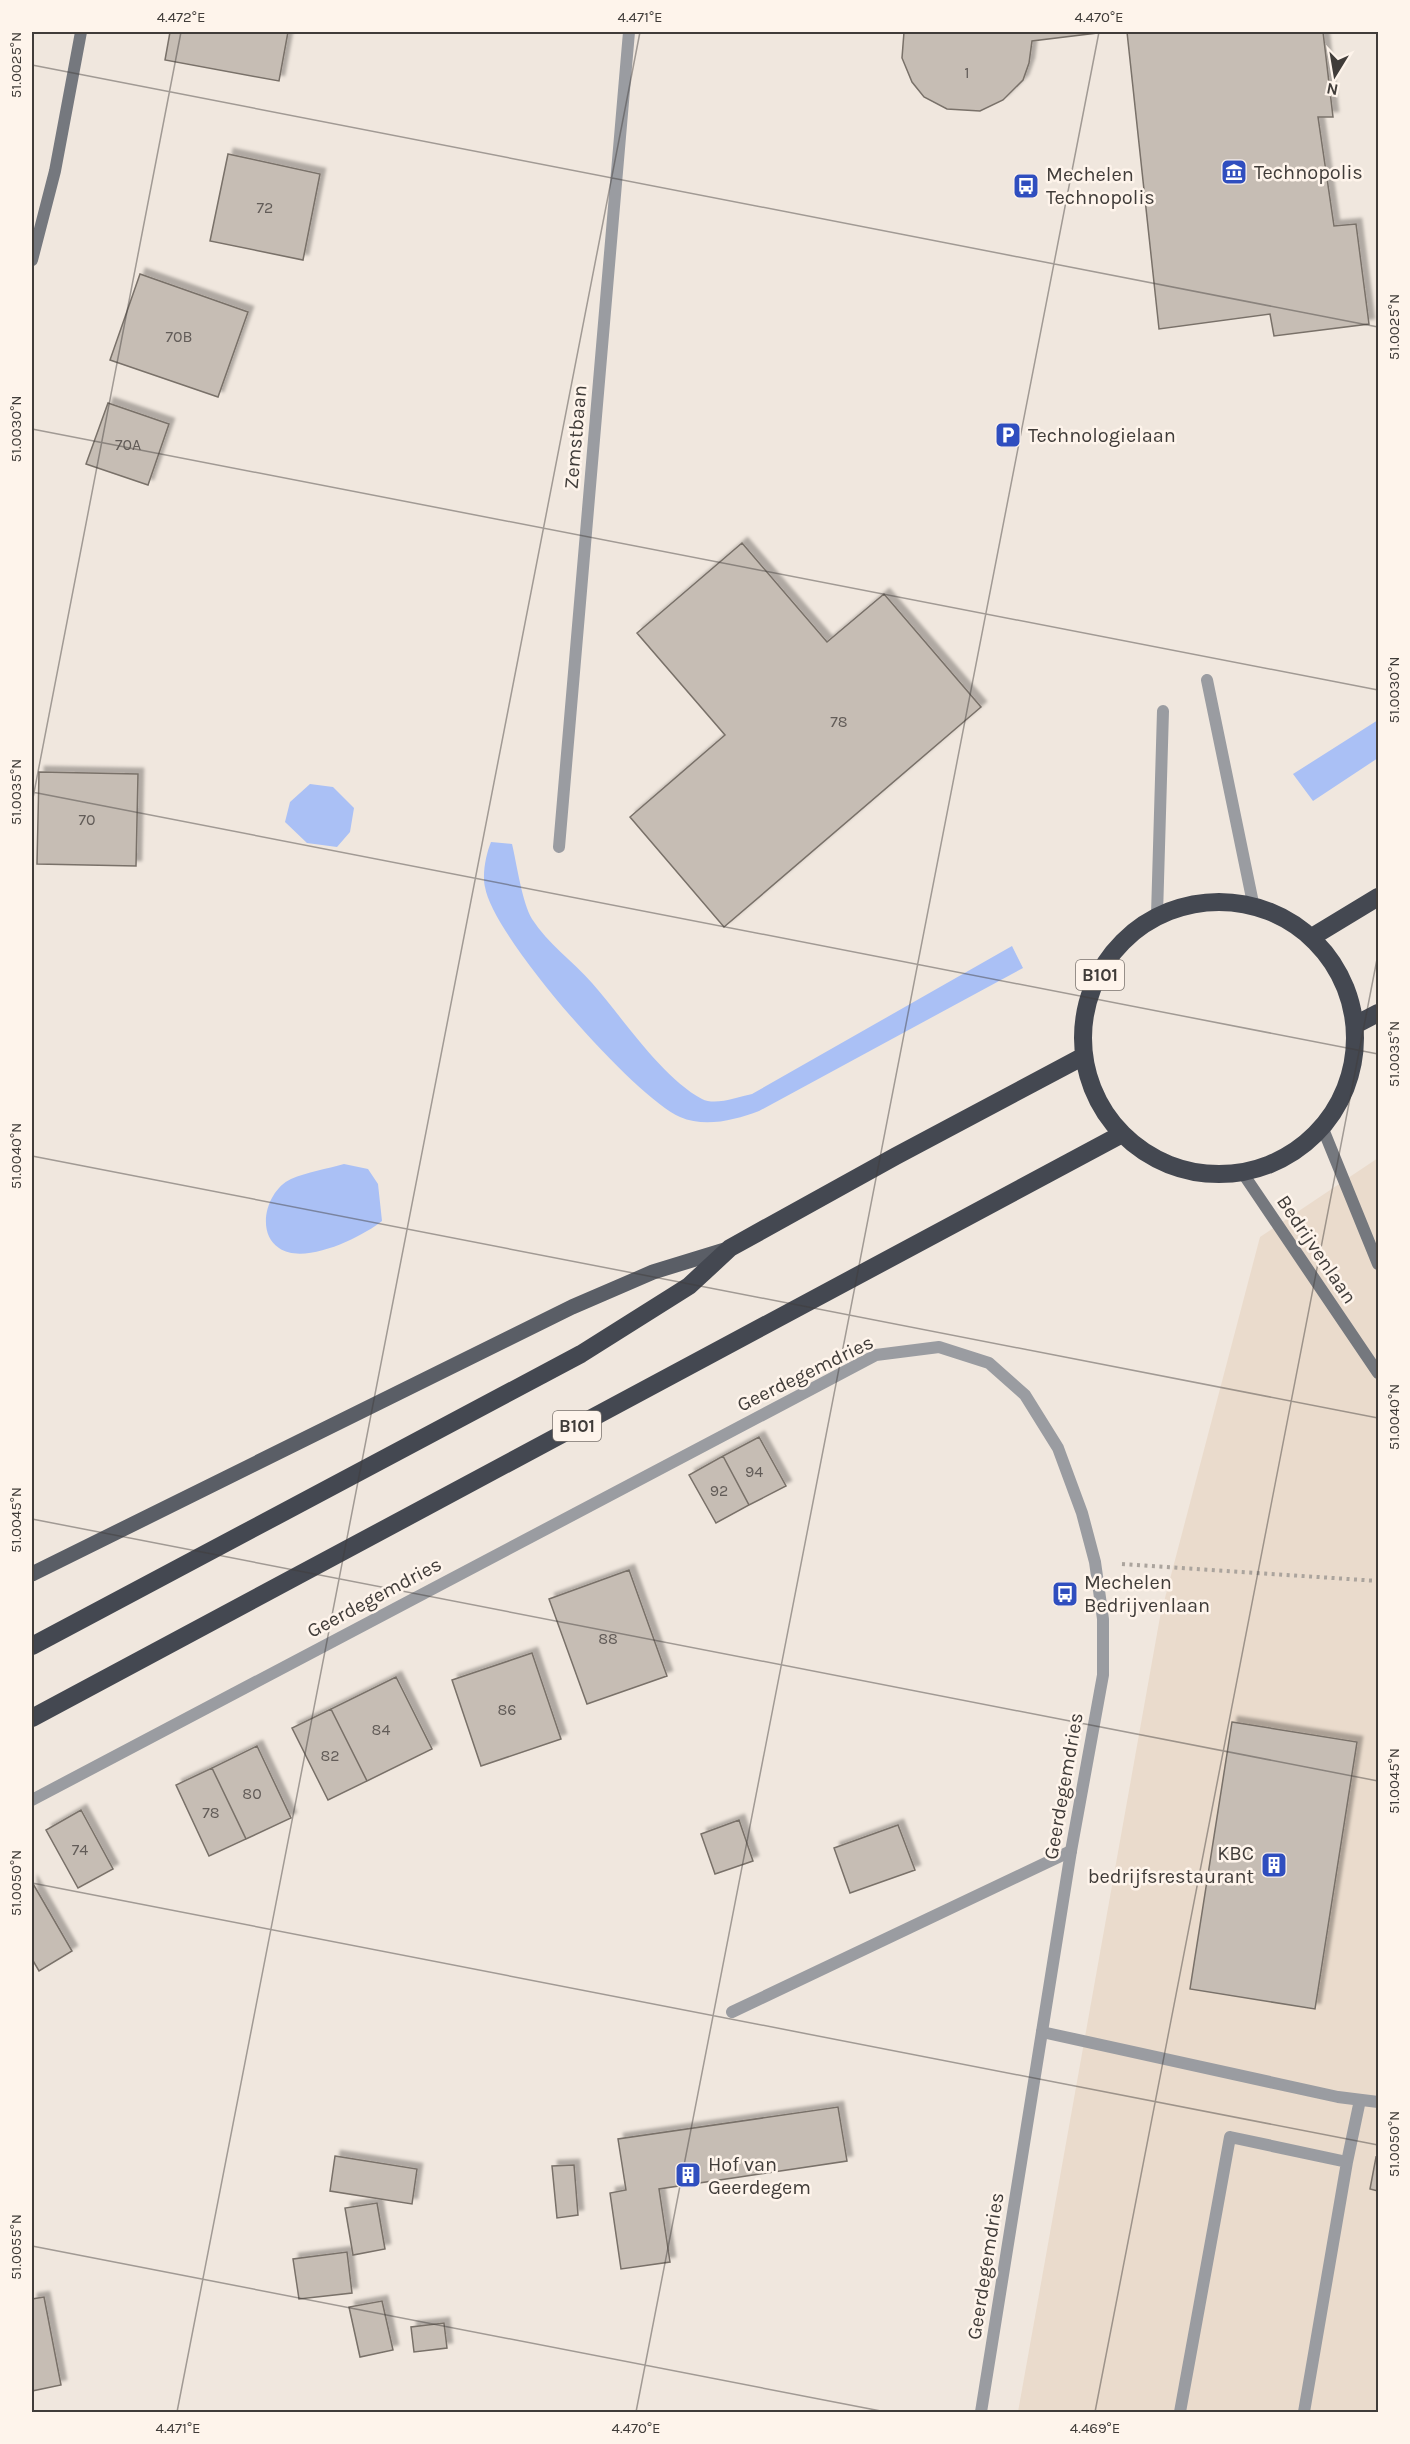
<svg xmlns="http://www.w3.org/2000/svg" width="1410" height="2444" font-family="Karla,sans-serif">
	<defs>
		<filter id="shadow"><feDropShadow dx="5.5" dy="-5.5" stdDeviation="1.5" flood-color="#0004"/></filter>
	</defs>
	<rect width="100%" height="100%" fill="#f0e7de"/>
	<path fill="#eadbcc" d="M1378,1158V2412H1018L1160,1617L1260,1237Z"/>
	<path fill="#aac0f5" d="M1378,720V758L1313,801L1293,774Z
		M310,784L333,787L354,808L350,832L337,847L307,843L285,822L290,802Z
		M491,842L512,844C517,865 522,902 532,919C548,944 573,961 592,983C623,1018 661,1077 702,1099C715,1106 738,1097 752,1094L1012,946L1023,968L759,1111C735,1120 705,1128 680,1117C633,1096 493,937 485,887C482,874 486,854 491,842Z
		M344,1164L368,1169L378,1184L382,1221C362,1237 304,1266 279,1248C255,1232 267,1190 291,1179C307,1172 327,1169 344,1164Z"/>
	<path fill="#c6bdb4" stroke="#797169" stroke-width="1.5" filter="url(#shadow)" d="M170,32H288L279,81L165,60Z
		M1106,32L1032,41L1029,63L1023,80L1003,100L980,111L947,109L924,97L912,82L902,58L904,32Z
		M1127,32H1323L1333,117H1318L1334,226L1356,224L1369,324L1274,336L1270,314L1159,329Z
		M228,154L320,174L303,260L210,241Z
		M140,274L248,312L218,397L110,360Z
		M108,403L169,424L148,485L86,464Z
		M742,543L827,642L884,594L981,707L724,927L630,817L725,735L637,633Z
		M39,772L138,774L136,866L37,864Z
		M759,1437L786,1486L749,1505L723,1456Z
		M723,1456L749,1505L716,1523L689,1475Z
		M629,1570L667,1676L587,1704L549,1599Z
		M532,1653L561,1739L481,1766L452,1680Z
		M396,1677L432,1749L367,1781L331,1709Z
		M331,1709L367,1781L328,1800L292,1728Z
		M1232,1722L1357,1742L1315,2009L1190,1989Z
		M257,1746L291,1818L246,1839L212,1768Z
		M212,1768L246,1839L209,1856L176,1785Z
		M81,1810L113,1869L78,1888L46,1830Z
		M739,1820L753,1861L715,1874L701,1834Z
		M898,1825L915,1870L850,1893L834,1848Z
		M32,1882L72,1951L39,1971L32,1959Z
		M838,2107L847,2161L659,2189L670,2262L621,2269L610,2193L626,2190L618,2139Z
		M335,2156L417,2169L412,2204L330,2191Z
		M1376,2157L1378,2158V2191L1370,2189Z
		M574,2165L578,2215L557,2218L552,2166Z
		M377,2203L385,2249L353,2255L345,2208Z
		M347,2252L352,2293L299,2299L293,2259Z
		M44,2297L61,2385L32,2391V2299Z
		M382,2301L393,2350L360,2357L349,2307Z
		M444,2323L447,2348L414,2352L411,2327Z"/>
	<g fill="none" stroke-linecap="round" stroke-linejoin="round">
		<path stroke="#aba49d" stroke-width="4" stroke-dasharray="3 4.5" stroke-linecap="butt" d="M1122,1564L1378,1581"/>
		<path stroke="#9a9ca1" stroke-width="12" d="M732,2012L1071,1851
			M1042,2032L1338,2097L1378,2102
			M1347,2162L1360,2100
			M1180,2412L1230,2137L1347,2162L1304,2412"/>
		<path stroke="#9a9ca1" stroke-width="12" d="M1207,680L1253,903
			M559,847L629,32
			M1157,915L1163,711
			M32,1800L876,1355L939,1347L989,1363L1025,1395L1058,1448L1082,1513L1095,1562L1103,1619V1675L1071,1851L981,2412"/>
		<path stroke="#75787e" stroke-width="12" d="M32,260L55,171L81,32
			M1323,1129L1378,1264
			M1244,1175L1378,1373"/>
		<path stroke="#5a5e66" stroke-width="15" d="M32,1574L572,1307L653,1272L728,1249"/>
		<path stroke="#444851" stroke-width="18" d="M1083 1038a136 136 0 1 1 272 0a136 136 0 1 1-272 0Z
			M1312,937L1378,897
			M1355,1025L1378,1013
			M32,1646L581,1354L689,1286L730,1248L896,1156L1084,1056
			M32,1718L1122,1134"/>
	</g>
	<path fill="none" stroke="#403c39" stroke-width="1.5" stroke-opacity="0.45" d="M32,65L1378,327M32,429L1378,690M32,792L1378,1054M32,803L181,32M32,1156L1378,1418M32,1519L1378,1781M32,1883L1378,2145M32,2246L886,2412M177,2412L640,32M636,2412L1099,32M1095,2412L1378,954"/>
	<defs>
		<g id="museum-square" transform="scale(1.35)"><rect x="-9" y="-9" width="18" height="18" rx="4" fill="#2f4ebf" stroke="#fef4eb"/><path d="M0-6L6-3V-2H-6V-3ZM-5-1h2V3h-2ZM-1-1h2V3h-2ZM3-1h2V3H3ZM-6 4H6V6H-6Z" fill="#fff"/></g>
		<g id="bus-square" transform="scale(1.35)"><rect x="-9" y="-9" width="18" height="18" rx="4" fill="#2f4ebf" stroke="#fef4eb"/><path d="M-5-6H5V4H4V6H2V4H-2V6H-4V4H-5ZM-3.5-4V0h7V-4ZM-3.5 1.2v1.5H-2V1.2ZM2 1.2v1.5H3.5V1.2Z" fill="#fff"/></g>
		<g id="parking-square" transform="scale(1.35)"><rect x="-9" y="-9" width="18" height="18" rx="4" fill="#2f4ebf" stroke="#fef4eb"/><path d="M-3.5-5.5H1a3.5 3.5 0 0 1 0 7H-1V5.5H-3.5ZM-1-3.4V-.6H.8a1.4 1.4 0 0 0 0-2.8Z" fill="#fff"/></g>
		<g id="building-square" transform="scale(1.35)"><rect x="-9" y="-9" width="18" height="18" rx="4" fill="#2f4ebf" stroke="#fef4eb"/><path d="M-4-6H4V6H1V3H-1V6H-4ZM-2.5-4.3h1.7v1.8h-1.7ZM.8-4.3h1.7v1.8H.8ZM-2.5-1h1.7V.8h-1.7ZM.8-1h1.7V.8H.8Z" fill="#fff"/></g>
	</defs>
	<g fill-rule="evenodd">
		<use href="#museum-square" x="1234" y="172"/>
		<use href="#bus-square" x="1026" y="186"/>
		<use href="#parking-square" x="1008" y="435"/>
		<use href="#bus-square" x="1065" y="1594"/>
		<use href="#building-square" x="1274" y="1865"/>
		<use href="#building-square" x="688" y="2175"/>
	</g>
	<g text-anchor="middle" stroke-width="5" stroke-linejoin="round" paint-order="stroke">
		<g font-size="16" fill="#625c58">
			<text x="967" y="78">1</text>
			<text x="265" y="213">72</text>
			<text x="179" y="342">70B</text>
			<text x="128" y="450">70A</text>
			<text x="839" y="727">78</text>
			<text x="87" y="825">70</text>
			<text x="754" y="1477">94</text>
			<text x="719" y="1496">92</text>
			<text x="608" y="1644">88</text>
			<text x="507" y="1715">86</text>
			<text x="381" y="1735">84</text>
			<text x="330" y="1761">82</text>
			<text x="252" y="1799">80</text>
			<text x="211" y="1818">78</text>
			<text x="80" y="1855">74</text>
		</g>
		<g fill="#fef4eb" stroke="#79736e" stroke-width="1.5">
			<rect x="1076" y="960" width="48" height="30" rx="4.5"/>
			<rect x="553" y="1411" width="48" height="30" rx="4.5"/>
		</g>
		<g font-size="18" font-weight="bold" fill="#403c39">
			<text x="1100" y="981">B101</text>
			<text x="577" y="1432">B101</text>
		</g>
		<g font-size="20" fill="#403c39" stroke="#fef4eb" text-anchor="start">
			<text x="1254" y="179">Technopolis</text>
			<text x="1046" y="181">Mechelen<tspan x="1046" dy="23">Technopolis</tspan></text>
			<text x="1028" y="442">Technologielaan</text>
			<text x="1084" y="1589">Mechelen<tspan x="1084" dy="23">Bedrijvenlaan</tspan></text>
			<text x="1254" y="1860" text-anchor="end">KBC<tspan x="1254" dy="23">bedrijfsrestaurant</tspan></text>
			<text x="708" y="2171">Hof van<tspan x="708" dy="23">Geerdegem</tspan></text>
		</g>
		<g font-size="20" fill="#403c39" stroke="#fef4eb">
			<text transform="translate(575 437) rotate(-85)" y="7">Zemstbaan</text>
			<text transform="translate(1317 1249) rotate(56)" y="7">Bedrijvenlaan</text>
			<text transform="translate(805 1373) rotate(-26)" y="7">Geerdegemdries</text>
			<text transform="translate(374 1597) rotate(-28)" y="7">Geerdegemdries</text>
			<text transform="translate(1063 1786) rotate(-80)" y="7">Geerdegemdries</text>
			<text transform="translate(985 2266) rotate(-81)" y="7">Geerdegemdries</text>
		</g>
	</g>
	<rect width="1410" height="2444" fill="none" stroke="#fef4eb" stroke-width="66"/>
	<g transform="translate(1335 75) rotate(191)" stroke="#fef4eb" stroke-width="4.5" paint-order="stroke">
	<path d="M0-4.5L10 22L0 15L-10 22Z" fill="#403c39"/>
	<text y="-9" font-size="16" font-weight="bold" text-anchor="middle" fill="#403c39">N</text>
	</g>
	<rect x="33" y="33" width="1344" height="2378" fill="none" stroke="#403c39" stroke-width="2"/>
	<g font-size="15" text-anchor="middle" fill="#403c39">
		<text x="181" y="22">4.472°E</text>
		<text x="640" y="22">4.471°E</text>
		<text x="1099" y="22">4.470°E</text>
		<text transform="translate(16 65) rotate(-90)" y="5">51.0025°N</text>
		<text transform="translate(1394 327) rotate(-90)" y="5">51.0025°N</text>
		<text transform="translate(16 429) rotate(-90)" y="5">51.0030°N</text>
		<text transform="translate(1394 690) rotate(-90)" y="5">51.0030°N</text>
		<text transform="translate(16 792) rotate(-90)" y="5">51.0035°N</text>
		<text transform="translate(1394 1054) rotate(-90)" y="5">51.0035°N</text>
		<text transform="translate(16 1156) rotate(-90)" y="5">51.0040°N</text>
		<text transform="translate(1394 1417) rotate(-90)" y="5">51.0040°N</text>
		<text transform="translate(16 1520) rotate(-90)" y="5">51.0045°N</text>
		<text transform="translate(1394 1781) rotate(-90)" y="5">51.0045°N</text>
		<text transform="translate(16 1883) rotate(-90)" y="5">51.0050°N</text>
		<text transform="translate(1394 2144) rotate(-90)" y="5">51.0050°N</text>
		<text transform="translate(16 2247) rotate(-90)" y="5">51.0055°N</text>
		<text x="178" y="2433">4.471°E</text>
		<text x="636" y="2433">4.470°E</text>
		<text x="1095" y="2433">4.469°E</text>
	</g>
</svg>
